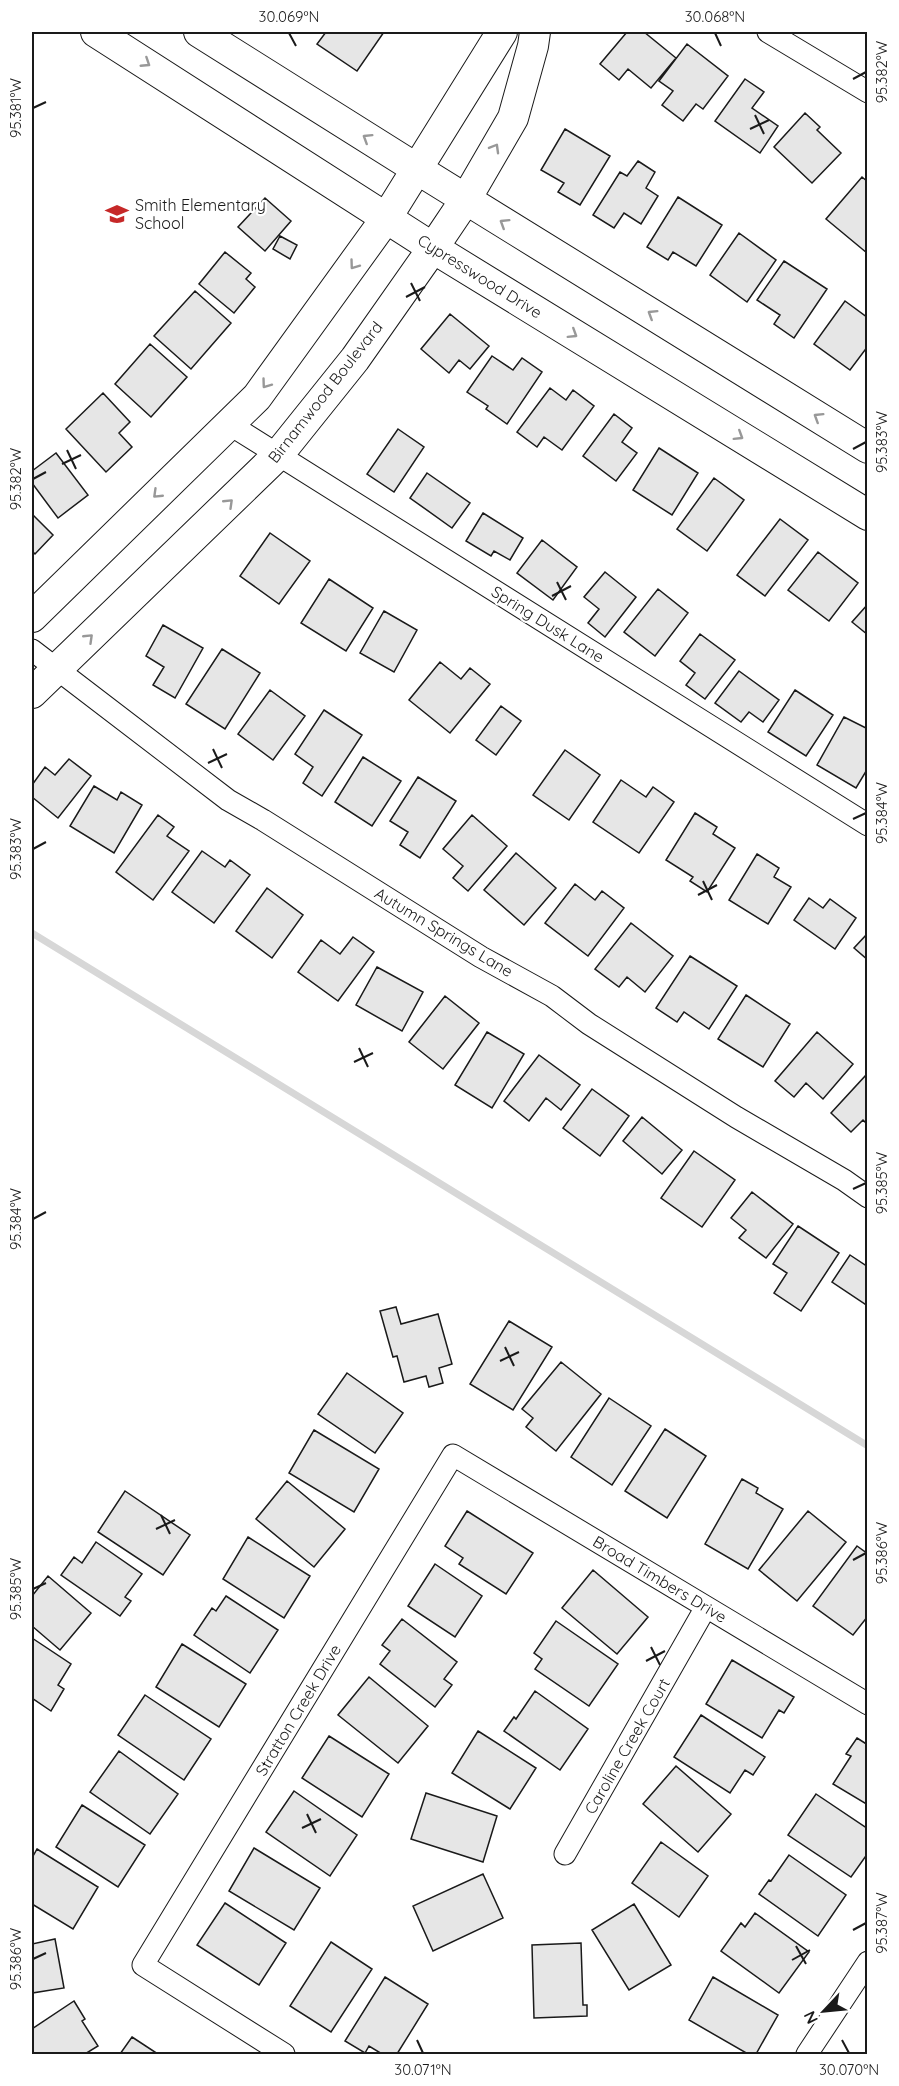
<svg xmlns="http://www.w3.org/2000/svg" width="899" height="2086" font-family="Quicksand,sans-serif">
	<rect width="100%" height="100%" fill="#fff"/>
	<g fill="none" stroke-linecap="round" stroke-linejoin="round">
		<path stroke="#d7d7d7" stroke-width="7" d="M32,933L868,1446"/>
	</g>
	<path fill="#e6e6e6" stroke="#1a1a1a" stroke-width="1.5" d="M326,32H384L357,71L317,44Z
		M627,32H644L676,58L651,88L628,69L619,80L600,64Z
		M687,44L728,76L703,109L696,104L683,121L662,105L673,91L659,81Z
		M745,79L764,92L752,108L778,126L760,153L715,121Z
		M805,113L820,127L817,130L841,153L812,183L774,147Z
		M565,129L610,156L580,205L558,192L564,183L541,170Z
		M638,161L655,172L646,188L658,196L641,224L624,213L614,228L593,215L620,172L627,176Z
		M862,177L868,182L867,253L826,219Z
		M678,197L722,225L696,266L673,252L668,260L647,247Z
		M265,198L291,221L265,251L238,227Z
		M739,233L776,260L747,302L710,275Z
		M280,236L297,245L290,259L273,249Z
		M225,252L251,273L246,279L255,287L234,313L199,284Z
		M784,261L827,289L794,338L774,324L780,315L757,300Z
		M195,291L231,323L191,369L154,336Z
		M845,301L868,318V346L850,370L814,344Z
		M450,314L489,346L470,369L459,360L449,373L421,349Z
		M150,344L187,377L151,417L115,384Z
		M492,356L513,370L522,358L542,372L507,424L486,409L488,406L467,392Z
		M550,388L566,400L573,390L594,406L562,450L544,437L537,447L517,432Z
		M103,393L130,422L119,433L132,447L106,472L66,429Z
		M614,414L632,428L622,442L637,453L616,481L583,456Z
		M398,429L424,447L394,492L367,474Z
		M659,448L698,473L672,515L633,490Z
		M56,453L88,495L58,518L32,483V471Z
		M427,473L470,503L452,528L410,498Z
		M714,478L744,500L707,551L677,529Z
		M483,513L523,538L510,560L494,551L491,556L466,541Z
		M32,514L53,535L35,554L32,551Z
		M780,519L808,540L765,596L737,575Z
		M270,533L310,561L279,604L240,576Z
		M542,540L577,567L553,600L517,573Z
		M818,552L858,583L829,621L788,590Z
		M605,572L636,597L605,637L588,623L599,609L584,597Z
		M329,579L373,608L346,651L301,623Z
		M658,589L688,613L655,656L624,632Z
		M868,604V635L852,622Z
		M384,611L417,630L394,672L360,653Z
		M163,625L203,648L175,698L153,685L164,667L146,656Z
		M700,634L735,660L705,699L686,685L695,673L680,661Z
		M222,649L260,673L225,729L186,704Z
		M440,662L461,679L470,668L490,684L450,733L409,700Z
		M739,671L779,700L763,722L749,712L741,722L715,703Z
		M270,690L305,716L273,760L238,734Z
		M795,690L833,715L806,756L768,732Z
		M501,706L521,721L496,755L476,740Z
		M324,710L362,735L322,796L303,783L313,767L295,754Z
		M844,717L868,729V768L856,788L817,765Z
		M565,750L600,775L569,820L533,795Z
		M363,757L401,781L372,826L335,802Z
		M69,759L91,776L58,818L32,797V785L45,767L55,775Z
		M418,777L456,801L420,858L400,845L408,832L390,821Z
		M621,780L646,797L653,787L674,802L639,853L593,822Z
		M94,786L117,800L121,792L142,805L114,853L70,826Z
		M695,813L717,827L713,834L735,848L707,892L690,881L693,877L666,860Z
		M158,815L174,827L167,836L189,851L153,900L116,872Z
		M472,815L507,846L468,891L453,878L463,866L443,849Z
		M202,851L225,867L230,860L250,875L214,923L172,892Z
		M516,853L556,888L524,925L484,890Z
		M757,854L779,868L774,877L791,887L768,924L729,900Z
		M575,884L595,900L602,891L624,908L588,956L545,923Z
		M267,888L303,915L272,958L236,931Z
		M809,898L823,908L830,899L856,918L835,949L794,920Z
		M631,923L673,956L645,992L627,977L619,987L595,969Z
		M868,933V960L854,948Z
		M353,937L374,952L338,1001L298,972L321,940L340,954Z
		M690,956L737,986L709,1029L684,1012L677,1022L656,1008Z
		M377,967L423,992L402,1031L356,1005Z
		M746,995L790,1024L763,1067L718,1039Z
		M445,996L479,1023L443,1069L409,1042Z
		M487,1032L524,1054L492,1108L455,1085Z
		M817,1032L853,1064L823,1099L806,1083L794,1097L775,1081Z
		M539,1055L580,1085L561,1110L546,1098L529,1121L504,1101Z
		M867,1074L868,1125L863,1120L851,1132L831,1113Z
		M592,1089L629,1116L600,1156L563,1128Z
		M642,1117L682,1150L662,1174L623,1141Z
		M694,1151L735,1180L702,1227L661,1198Z
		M752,1192L793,1224L766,1258L739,1238L746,1230L731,1218Z
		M798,1226L839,1253L801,1311L774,1293L787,1273L773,1264Z
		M850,1255L868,1267V1306L832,1282Z
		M396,1307L401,1324L438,1314L452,1364L439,1368L443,1383L429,1387L426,1376L404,1382L397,1356L393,1357L380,1311Z
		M509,1321L552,1347L513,1410L470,1384Z
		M561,1362L601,1394L556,1451L526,1427L533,1418L522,1409Z
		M347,1373L403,1413L375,1453L318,1414Z
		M609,1398L651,1426L612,1485L571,1457Z
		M665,1429L706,1456L667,1518L625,1491Z
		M314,1430L379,1469L354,1512L289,1473Z
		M742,1479L758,1488L756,1493L783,1509L748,1569L705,1544Z
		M287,1481L345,1529L314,1567L256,1519Z
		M125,1491L190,1535L163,1575L98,1532Z
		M467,1511L533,1553L506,1594L459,1564L463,1558L445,1546Z
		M808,1511L846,1542L797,1601L759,1570Z
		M248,1537L310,1576L284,1618L223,1579Z
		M96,1542L142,1574L125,1597L131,1601L120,1616L61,1575L74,1557L82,1563Z
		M857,1546L868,1554V1616L853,1635L813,1606Z
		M435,1564L482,1596L455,1637L408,1606Z
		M593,1570L648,1617L617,1654L562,1608Z
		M48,1576L91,1613L60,1650L32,1626V1596Z
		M226,1596L278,1630L250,1673L194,1635L212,1608L216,1611Z
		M402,1619L457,1662L444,1679L452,1685L435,1707L380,1664L390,1651L382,1645Z
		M556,1621L618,1664L589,1706L535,1669L542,1659L534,1653Z
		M32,1638L71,1664L58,1685L64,1689L51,1711L32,1698Z
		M182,1644L246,1684L219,1727L156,1687Z
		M732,1660L794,1697L784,1713L779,1710L762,1738L706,1704Z
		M369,1677L428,1726L398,1763L338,1715Z
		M535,1691L588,1729L560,1770L504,1731L514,1717L516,1719Z
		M145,1695L211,1739L184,1780L118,1735Z
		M701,1715L765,1757L753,1775L745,1770L730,1793L674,1757Z
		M478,1731L536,1768L510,1809L452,1773Z
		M329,1736L389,1774L362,1817L302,1778Z
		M857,1738L868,1745V1805L833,1784L851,1756L846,1754Z
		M119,1751L178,1794L150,1834L90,1792Z
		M676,1766L731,1814L698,1852L643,1804Z
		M294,1791L357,1835L330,1876L266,1832Z
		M426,1793L497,1816L483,1862L411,1839Z
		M816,1794L868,1829V1853L851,1877L788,1835Z
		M82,1805L145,1845L118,1887L56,1847Z
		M661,1842L708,1876L679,1917L632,1883Z
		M254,1848L320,1888L294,1930L229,1891Z
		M37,1849L98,1887L73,1929L32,1904V1858Z
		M789,1855L846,1895L818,1936L759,1894L769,1880L771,1881Z
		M483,1874L503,1918L433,1951L413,1906Z
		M225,1903L286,1943L259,1985L197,1945Z
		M634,1904L671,1965L629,1990L592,1930Z
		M755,1913L809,1952L779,1993L721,1951L741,1923L745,1927Z
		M55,1939L64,1988L32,1993V1944Z
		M331,1942L372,1969L331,2032L290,2006Z
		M581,1943L583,2005H587V2016L534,2018L532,1945Z
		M385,1977L428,2004L397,2054H382L369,2046L365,2053L345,2041Z
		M713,1977L778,2015L756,2054H748L689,2020Z
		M74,2001L85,2019L82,2021L98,2046L85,2054H32V2029Z
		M132,2037L158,2054H120Z"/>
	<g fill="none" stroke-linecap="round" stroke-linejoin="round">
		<g stroke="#1a1a1a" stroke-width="23">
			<path id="street" d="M768,32L868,92
				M229,424L868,825
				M32,650L228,800L263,820L481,957L552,996L589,1024L736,1117L844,1180L868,1197
				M565,1854L706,1607
				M284,2054L143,1965L453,1455L868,1704
				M807,2054L868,1962"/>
		</g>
		<g stroke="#1a1a1a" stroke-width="32">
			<path id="secondary" d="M96,32L433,248L868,515
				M199,32L417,169L868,448
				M32,617L257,397L387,217L502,32
				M32,693L278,455L355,359L433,248L466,199L513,118L533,46L535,32"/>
		</g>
		<use href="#street" stroke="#fff" stroke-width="21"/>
		<use href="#secondary" stroke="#fff" stroke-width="30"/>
	</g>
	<defs><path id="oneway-chevron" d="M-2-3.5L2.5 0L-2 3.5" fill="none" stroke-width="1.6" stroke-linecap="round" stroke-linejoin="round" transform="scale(1.5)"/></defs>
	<g stroke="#989898">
		<use href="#oneway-chevron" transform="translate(146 63) rotate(33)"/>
		<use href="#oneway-chevron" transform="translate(367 138) rotate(-148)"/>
		<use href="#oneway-chevron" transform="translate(495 148) rotate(-60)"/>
		<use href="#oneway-chevron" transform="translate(504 223) rotate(-148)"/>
		<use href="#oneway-chevron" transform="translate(354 265) rotate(126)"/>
		<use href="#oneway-chevron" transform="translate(652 314) rotate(-148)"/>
		<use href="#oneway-chevron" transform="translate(573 334) rotate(32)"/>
		<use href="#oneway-chevron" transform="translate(266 384) rotate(126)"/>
		<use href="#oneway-chevron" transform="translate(818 417) rotate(-148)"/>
		<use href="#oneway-chevron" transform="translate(739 436) rotate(32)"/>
		<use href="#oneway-chevron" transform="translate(157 494) rotate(136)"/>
		<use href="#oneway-chevron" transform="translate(229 503) rotate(-44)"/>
		<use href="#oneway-chevron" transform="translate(89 638) rotate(-44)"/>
	</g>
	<path fill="none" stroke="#1a1a1a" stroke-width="2" d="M289,33L296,46M715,33L721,46M853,79L866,72M33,108L46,102M755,115L764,134M750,129L769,120M411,283L420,301M406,297L425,287M853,449L866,442M67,450L76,469M62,464L81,455M33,479L46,472M557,582L566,600M552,596L571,586M213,749L222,768M208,763L227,754M853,819L866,813M33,849L46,842M703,881L712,900M698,895L717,885M359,1048L368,1067M354,1062L373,1053M853,1189L866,1183M33,1219L46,1212M505,1347L514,1366M500,1361L519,1352M161,1515L170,1534M156,1529L175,1520M853,1560L866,1553M33,1589L46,1583M651,1647L660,1665M646,1661L665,1651M307,1814L316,1833M302,1828L321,1819M853,1930L866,1923M796,1946L806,1964M33,1959L46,1953M792,1960L810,1950M417,2040L423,2053M842,2040L849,2053"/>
	<defs>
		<g id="school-bare" transform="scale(1.8)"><path d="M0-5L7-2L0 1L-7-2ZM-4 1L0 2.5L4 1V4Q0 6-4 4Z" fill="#c62828" stroke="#fff" stroke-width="2.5" paint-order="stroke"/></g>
	</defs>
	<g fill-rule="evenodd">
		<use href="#school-bare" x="117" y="214"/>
	</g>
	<g text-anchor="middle" stroke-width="4.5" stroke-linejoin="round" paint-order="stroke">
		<g font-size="16" fill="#1a1a1a" stroke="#fff" text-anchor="start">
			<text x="135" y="211">Smith Elementary<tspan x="135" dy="18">School</tspan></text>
		</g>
		<g font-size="16" fill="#1a1a1a" stroke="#fff">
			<text transform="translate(480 276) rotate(32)" y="6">Cypresswood Drive</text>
			<text transform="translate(325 392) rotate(-52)" y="6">Birnamwood Boulevard</text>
			<text transform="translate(548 624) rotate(32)" y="6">Spring Dusk Lane</text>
			<text transform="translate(444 932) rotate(31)" y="6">Autumn Springs Lane</text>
			<text transform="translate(660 1579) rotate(31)" y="6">Broad Timbers Drive</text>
			<text transform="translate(298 1710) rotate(-59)" y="6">Stratton Creek Drive</text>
			<text transform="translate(627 1746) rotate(-60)" y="6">Caroline Creek Court</text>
		</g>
	</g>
	<rect width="899" height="2086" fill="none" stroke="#ffffff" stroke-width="66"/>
	<g transform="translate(824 2011) rotate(244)" stroke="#ffffff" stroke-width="4.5" paint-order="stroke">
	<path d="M0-4.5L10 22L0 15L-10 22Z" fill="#1a1a1a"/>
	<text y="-9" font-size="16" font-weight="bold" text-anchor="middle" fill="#1a1a1a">N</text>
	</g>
	<rect x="33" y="33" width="833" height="2020" fill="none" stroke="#1a1a1a" stroke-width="2"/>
	<g font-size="15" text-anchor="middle" fill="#1a1a1a">
		<text x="289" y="22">30.069°N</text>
		<text x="715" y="22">30.068°N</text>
		<text transform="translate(882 72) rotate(-90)" y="5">95.382°W</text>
		<text transform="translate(16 108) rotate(-90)" y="5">95.381°W</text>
		<text transform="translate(882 442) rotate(-90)" y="5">95.383°W</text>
		<text transform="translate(16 479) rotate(-90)" y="5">95.382°W</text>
		<text transform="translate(882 813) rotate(-90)" y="5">95.384°W</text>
		<text transform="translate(16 849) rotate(-90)" y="5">95.383°W</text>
		<text transform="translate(882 1183) rotate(-90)" y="5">95.385°W</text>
		<text transform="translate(16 1219) rotate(-90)" y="5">95.384°W</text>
		<text transform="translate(882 1553) rotate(-90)" y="5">95.386°W</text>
		<text transform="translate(16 1589) rotate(-90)" y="5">95.385°W</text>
		<text transform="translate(882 1923) rotate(-90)" y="5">95.387°W</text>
		<text transform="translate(16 1959) rotate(-90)" y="5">95.386°W</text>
		<text x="423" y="2075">30.071°N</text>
		<text x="849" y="2075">30.070°N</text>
	</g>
</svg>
